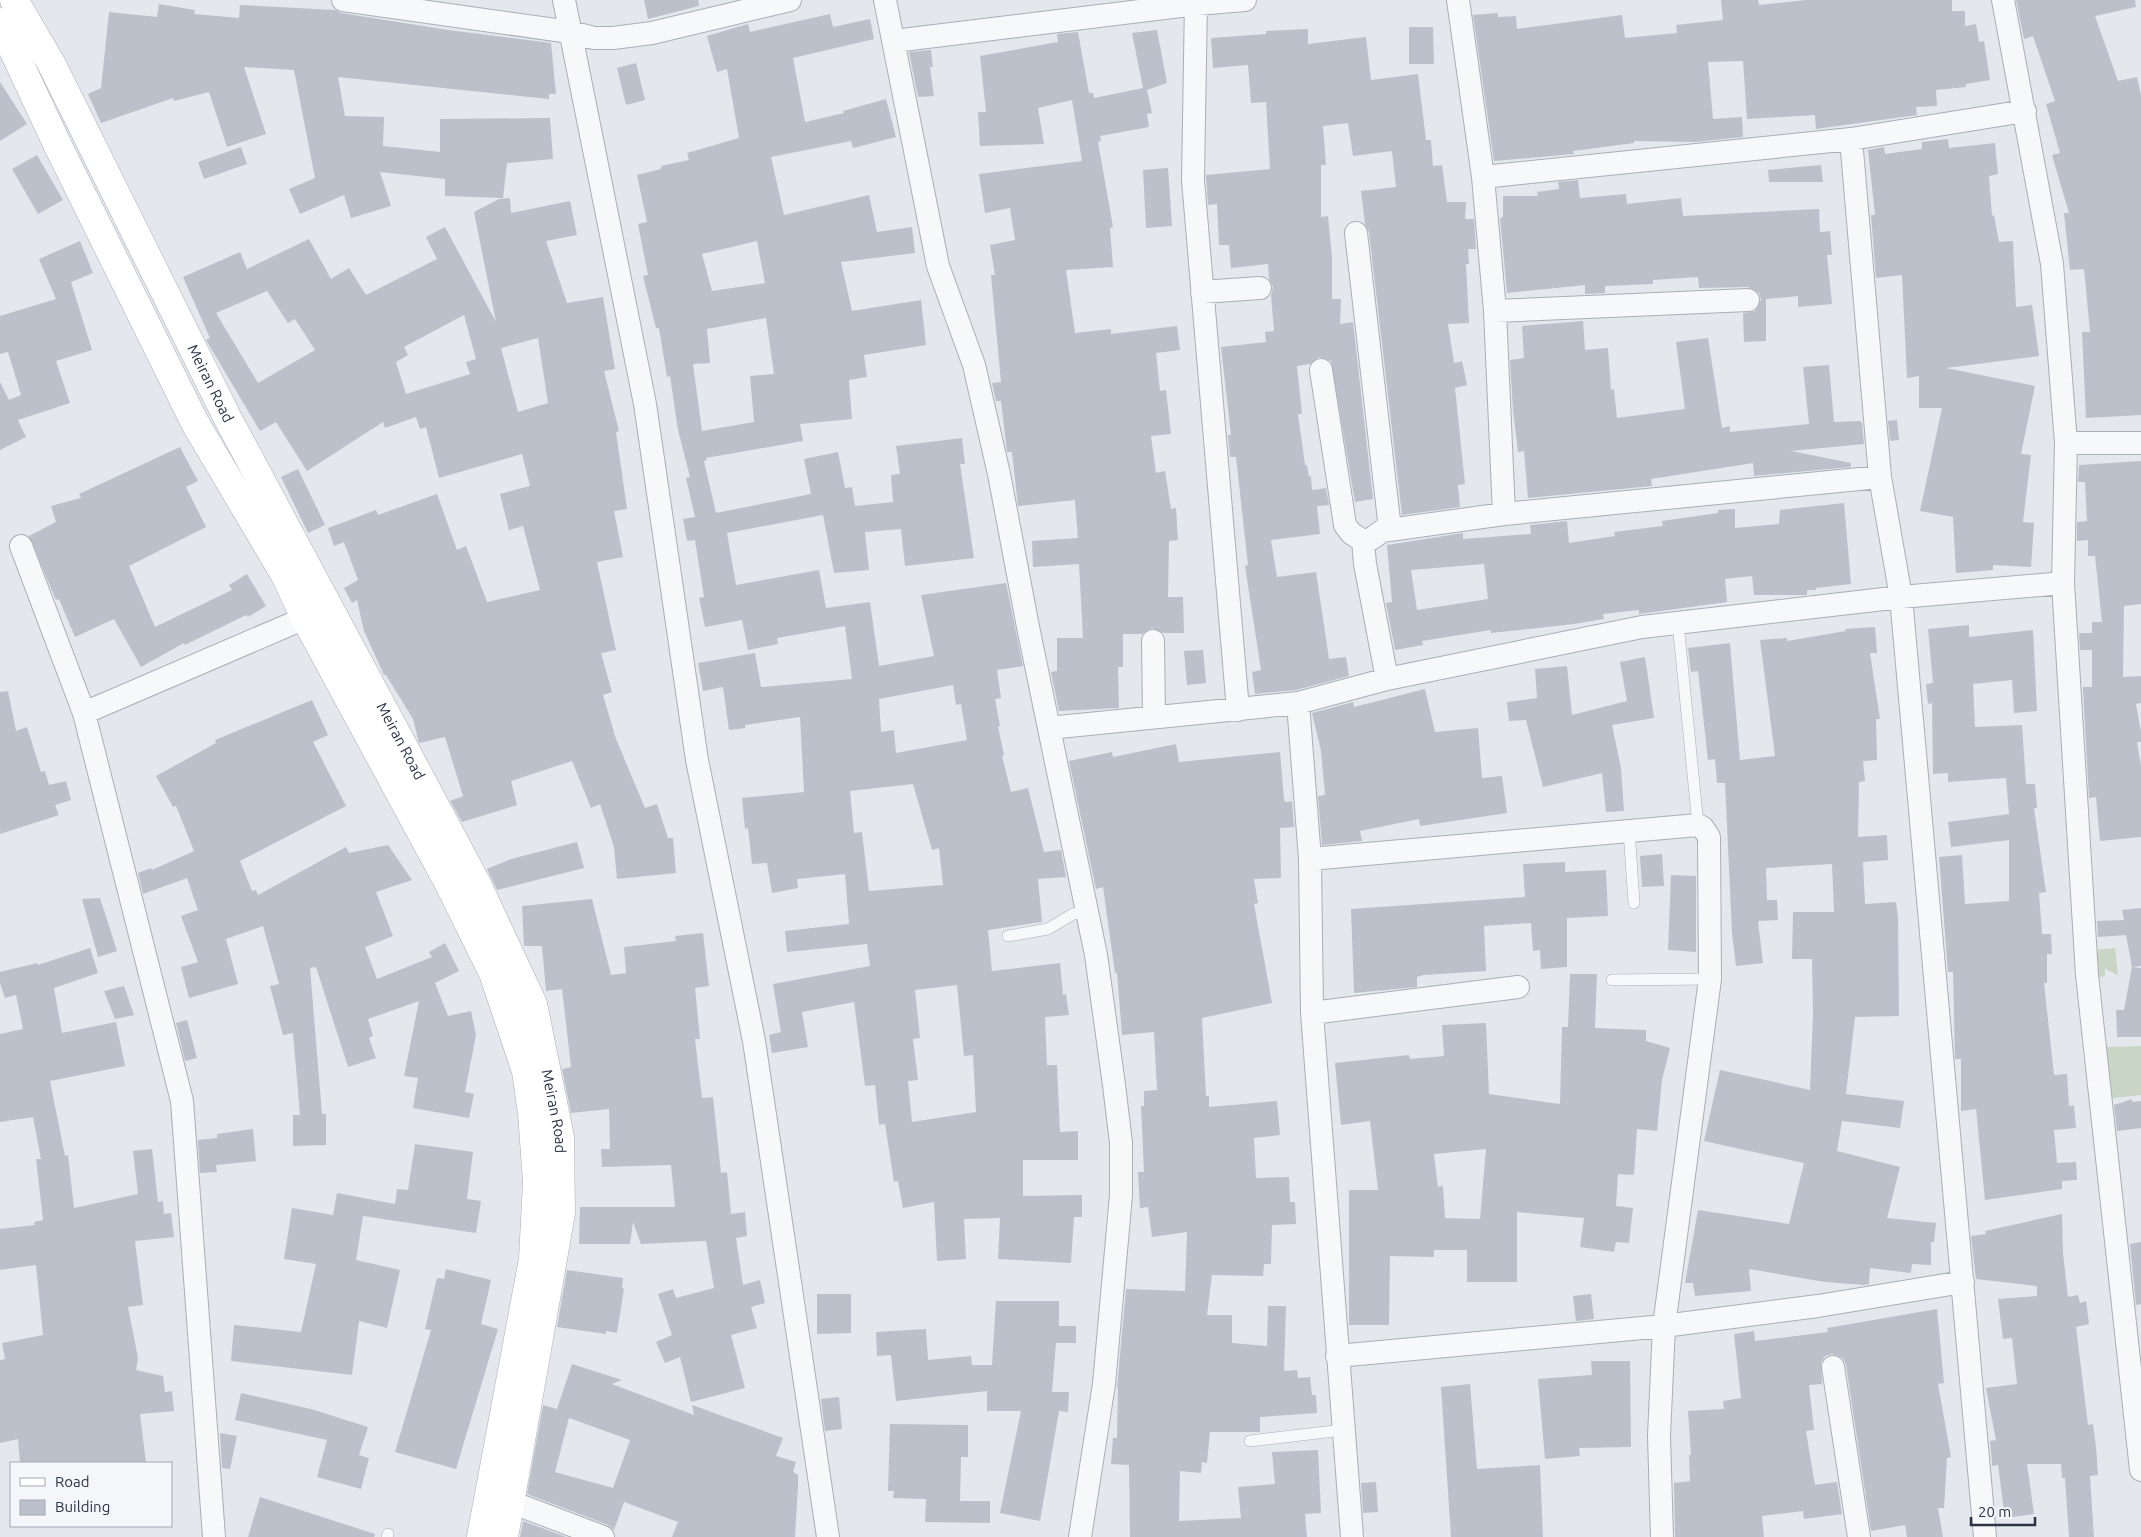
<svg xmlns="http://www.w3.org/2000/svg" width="2141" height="1537" font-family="Ubuntu,sans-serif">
	<rect width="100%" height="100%" fill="#e4e7ec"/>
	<path fill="#c9d6c5" d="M2115,948L2118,975L2105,969V976L2097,978L2094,950Z
		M2141,1046V1095L2106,1099L2105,1047Z"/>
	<path fill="#bbc0ca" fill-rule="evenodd" d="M644,0H698L699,6L648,19Z
		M1721,0H1758L1759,5L1806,0H1952V11H1965V26L1976,24L1979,42L1984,41L1990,80L1966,84V87L1936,90L1937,106L1916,107L1917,115L1816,129L1815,115L1747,119L1743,61L1708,62L1713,119L1742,117L1743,137L1695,142L1634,141V143L1573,151L1574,154L1494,161L1473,15L1498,13V17L1516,16L1517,29L1622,15L1625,38L1677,33L1676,25L1723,20Z
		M2016,0H2135L2136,7L2095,16L2118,81L2137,77L2141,95V415L2086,418L2082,332H2090L2084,269L2070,270L2064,213H2069L2052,155L2060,153L2046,104L2055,101L2033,36L2024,39Z
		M159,4L195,10L194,14L239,18L240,5L335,10L341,13L448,30L551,43L556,94H549V99L338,77L345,116L384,117L383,146L440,152V119L550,118L553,159L507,163L503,198L445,196V179L380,172L391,206L351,218L344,195L300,214L289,189L315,178L294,70L244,67L266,134L227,147L209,92L174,101L173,98L101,123L88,94L101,88L109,12L157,17Z
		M830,14L833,27L870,19L874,39L793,58L805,122L844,113L843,111L886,99L896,137L853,148L851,141L771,157L784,215L869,195L877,232L912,227L915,253L841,262L852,311L921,300L926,345L864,355L867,377L849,380L852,419L800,424L803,441L706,458L707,460L704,461L716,513L811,494L804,459L838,452L845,488L852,487L855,506L893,502L891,475L900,474L896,446L962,438L965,464H960L974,558L905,566L901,529L865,532L869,570L834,573L823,515L727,533L736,585L819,570L826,608L870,602L879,666L934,656L921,595L1006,583L1023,666L997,670L1001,698L995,699L1000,726L998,727L1004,755L1002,756L1011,792L1028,788L1044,852L1061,850L1066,877L1038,879L1042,922L988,930L992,971L1060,963L1063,995L1066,994L1069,1015L1045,1017L1047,1065H1057L1060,1132L1078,1131V1160H1023V1196L1082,1195V1217H1074L1071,1263L998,1259L1000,1218L964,1219L966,1259L937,1261L934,1202L903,1208L898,1181L894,1182L885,1124L879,1125L875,1085L865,1086L854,1002L802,1012L808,1047L772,1053L769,1035L781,1032L773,984L870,966L867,944L787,952L785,931L849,924L845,874L797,879L798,888L772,893L767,863L752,864L748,828L745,829L742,798L804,792L800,717L745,725V728L729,730L723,687L703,691L698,663L755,653L761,687L852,679L845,626L777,638L778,644L748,650L742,620L705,627L699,598L704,597L695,540L687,541L683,519L695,517L686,478L690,477L678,430L670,376L667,377L659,328H656L643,276L648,275L638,224L647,222L637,175L661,169V166L689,160L687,153L739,138L727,69L717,72L707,36L748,24L750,32ZM757,241L765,283L712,291L702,254ZM766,318L774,374L750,376L754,422L702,431L693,364L710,363L707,329ZM953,685L956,705L961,704L967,740L896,753L894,730L881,732L879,699ZM913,784L932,850L939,848L943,885L869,891L862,832L854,833L850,791ZM957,985L964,1056L973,1055L976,1112L912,1122L908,1081L918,1080L913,1039L920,1038L915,990Z
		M1409,27H1433L1434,64H1409Z
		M1308,29V44L1366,37L1371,80L1418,74L1426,140H1431L1433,166L1442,165L1447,202H1466L1465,219H1474L1476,249H1468L1469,264H1466L1469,323L1448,324L1454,363L1462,361L1467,385L1455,388L1465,484L1458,485L1460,507L1402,515L1369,232L1365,224L1361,191L1396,187L1392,151L1353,156L1348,123L1323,126L1326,165H1321V217L1328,216L1332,257V299H1341L1340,324L1353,322L1373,499L1355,502L1331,361L1319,357L1310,364L1297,366L1302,414H1298L1305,465H1307L1309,477L1311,476L1312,490L1326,488L1329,505L1317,506L1320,534L1271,540L1277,577L1316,572L1329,659L1346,657L1349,676L1296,690L1255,694L1252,672L1261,670L1245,566L1248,565L1236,457H1230L1228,435H1231L1221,347L1266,342L1265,332L1274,331L1271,295L1273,287L1269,279L1268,264L1231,268L1229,245H1219L1217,204L1208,205L1206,175L1270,169L1266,102L1251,103L1248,65L1213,68L1211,38L1266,34V31Z
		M1157,30L1167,83L1147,90L1152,113L1147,114L1149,127L1100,136L1101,141L1098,142L1113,227L1110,228L1113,267L1066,270L1075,333L1111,329V334L1177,326L1180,350L1156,353L1160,391L1166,390L1171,434L1151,436L1156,473L1165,471L1171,509L1176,508L1178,540L1169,541L1168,597H1183L1184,633H1163L1152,628L1142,634H1123V667H1118L1119,708L1059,711L1051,672L1057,671V638H1083L1079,564L1033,567L1032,541L1078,538L1075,500L1018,506L1012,452H1007L1001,401H996L992,383L1001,382L991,275H995L990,245L1015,240L1010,208L985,213L979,174L1082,161L1072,100L1038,108L1044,144L980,146L978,112H986L980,56L1058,42L1057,34L1078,32L1089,93H1093L1094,98L1143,88L1132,33Z
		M931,50L933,67H930L934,96L918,97L909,52Z
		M636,63L645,100L626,105L617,68Z
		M0,82L27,124L0,141Z
		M1948,139L1949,148L1995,143L1998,174L1989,176L1992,216L1994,215L1999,242L2013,241L2016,307L2032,305L2039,356L1946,368L2035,386L2021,454L2031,455L2023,522L2034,523L2031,567L1993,565V570L1956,573L1953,517L1920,511L1942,408H1919V376L1907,378L1902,275L1876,278L1871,215H1875L1868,150L1884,147L1885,154L1922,149V142Z
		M241,147L247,164L204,179L198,162Z
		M37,155L63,200L38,214L12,169Z
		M1821,165L1823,182H1769L1768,170Z
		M1168,168L1172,226L1146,228L1143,170Z
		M1578,180L1580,198L1626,194L1627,204L1681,198L1683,216L1819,209L1820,232L1830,231L1832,255H1827L1832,304L1798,307V296L1766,299V341L1744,342L1743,313L1755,311L1761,300L1759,293L1748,287L1699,288L1698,277L1653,280V284L1605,286V293L1585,294V285L1507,293L1500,218L1503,217V196H1538L1537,192L1559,189L1558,182Z
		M510,198L511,213L570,201L577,235L546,241L567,303L603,297L615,369L604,371L619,431L616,432L627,509L614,511L623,557L597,562L616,650L601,653L612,692L603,695L616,739L645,808L657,804L668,838H673L676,873L617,879L614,847L600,804L591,808L572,761L511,781L517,805L462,822L450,801L463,796L445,737L419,743L413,719L386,675H384L364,631L357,600L352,603L344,588L358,580L344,542L334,546L328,528L376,510L378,515L437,494L457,550L466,546L487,602L540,590L523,526L509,530L500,494L530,486L522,454L439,478L426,427L420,429L416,417L385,428L383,422L307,471L276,422L260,431L206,340L210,338L183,277L240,252L247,269L309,239L331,279L349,268L366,295L437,259L426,237L445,227L496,322L474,212L499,199ZM267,291L288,323L295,319L315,350L258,383L216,313ZM464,315L476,359L466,362L470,374L406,394L396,362L408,355L404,347ZM538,338L548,403L518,412L501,348Z
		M80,241L93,273L71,282L92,350L56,361L70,403L18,420L26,437L0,450V382L9,400L21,395L8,352L0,354V316L56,299L39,259Z
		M1583,321L1585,350L1608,348L1611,390L1614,389L1617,418L1685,409L1676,342L1708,338L1722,428L1730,426V432L1809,424L1803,367L1829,365L1834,422L1860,421L1862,423L1864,444L1791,451L1851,463V467L1754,476L1753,463L1651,479L1652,486L1528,498L1524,451L1518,452L1513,410L1510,360L1524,358L1522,326Z
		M1897,420L1899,440L1890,441L1888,421Z
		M180,447L198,481L186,487L206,527L129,566L155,627L232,590L229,585L247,574L266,606L248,617L246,615L185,645L184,643L141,667L114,619L75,637L59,599L56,600L29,536L56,522L51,506L81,498L79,494Z
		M2141,461V604L2124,606L2123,677L2141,676V703L2136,704L2141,732V742H2137L2141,766V837L2100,841L2096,797L2089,798L2083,690V687H2092V650H2080L2079,633H2092V622H2102L2095,556H2088V540L2077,541V522L2087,521L2085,482H2078L2079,465Z
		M298,469L325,525L308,533L281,477Z
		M1844,503L1851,584L1816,588V590H1807V595H1754L1752,576L1725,579L1727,602L1639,614V610L1603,614L1604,619L1574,624L1491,633V630L1422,641L1423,645L1395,650L1386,603L1392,602L1387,545L1463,533V539L1531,534L1530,525L1567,521L1569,543L1615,536L1614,532L1663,526L1662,521L1718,513V510L1735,509V528L1779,524L1780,510ZM1484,564L1488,599L1417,610L1411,570Z
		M1969,625V637L2033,630L2037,711L2014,713L2012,680L1973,684L1975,727L2022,725L2026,784H2035L2037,808H2034L2046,892L2039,893L2042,934H2051L2052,954H2047V983H2044L2054,1075L2067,1074L2069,1106L2074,1105L2076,1128L2054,1130L2057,1163L2076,1162L2077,1180L2062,1181V1189L1985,1200L1976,1109L1961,1111V1059H1955L1953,972H1948L1939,857L1962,855L1965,904L2009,901V840L1951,847L1948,822L2009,814L2006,778L1948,782V773L1933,774L1932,703L1928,704L1926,684L1933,683L1928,629Z
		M1875,627L1877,653H1870L1880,719H1876L1877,760L1863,761L1865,781L1859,782L1858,837L1887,835L1888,860L1863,862L1865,904L1896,902L1898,918L1899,1016L1855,1017L1846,1094L1904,1101L1900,1128L1842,1121L1837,1151L1900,1167L1887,1218L1936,1223L1934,1242H1931V1265L1912,1264L1911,1273L1870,1268L1869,1284L1864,1285L1825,1282L1749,1269L1751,1291L1695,1296L1693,1283H1685L1698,1210L1789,1224L1804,1163L1704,1141L1720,1070L1810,1090L1813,1014L1812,959H1792L1793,912H1834L1832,864L1766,868L1767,900H1777L1778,920L1758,921L1763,963L1736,966L1732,933L1725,783H1717L1715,759L1708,760L1698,671L1691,672L1688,648L1730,643L1740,760L1775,756L1760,640L1787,638V641L1846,631L1845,629Z
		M1203,650L1206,683L1187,685L1184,651Z
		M1645,657L1654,718L1612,725L1621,768L1624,811L1606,812L1602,773L1543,787L1526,720L1509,721L1507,702L1537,698L1535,669L1567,666L1572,715L1627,701L1620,662Z
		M1425,689L1435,732L1478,728L1482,778L1502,776L1507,813L1420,826L1419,819L1360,831L1362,841L1322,845L1318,796L1325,795L1321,751L1312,713L1353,702L1354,707Z
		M8,691L16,731L27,727L41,772L45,771L49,785L66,781L71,800L55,805L59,815L0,834V692Z
		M312,700L328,735L313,742L346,806L240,861L252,891L256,890L258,895L346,847L349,853L388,845L412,880L376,892L393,936L365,947L377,979L432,957L429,952L445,943L459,971L435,983L448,1016L471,1011L476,1035L465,1092L474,1094L469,1118L413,1108L418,1078L404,1076L419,1001L368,1019L373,1036L369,1038L376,1058L348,1067L316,967L310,968L322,1114H326V1145L293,1146V1115H300L293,1033L283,1035L270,986L279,984L263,926L226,939L238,984L189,998L181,967L198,962L181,916L198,910L187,878L143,894L138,873L151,868L152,870L194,851L176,806L173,807L156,776L216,743L215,740Z
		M1176,744L1179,762L1280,752L1284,799L1285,802L1292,801L1294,827L1280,828L1281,878L1254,879L1258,903L1254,904L1272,1003L1202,1018L1206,1096H1209V1107L1277,1101L1280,1135L1254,1138L1256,1178L1289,1177L1290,1202H1295L1296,1224L1272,1225L1271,1264H1264L1263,1276L1212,1275L1207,1315H1232V1343L1267,1346L1268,1306H1286L1284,1371L1297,1370L1298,1378L1310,1377L1312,1395H1316L1317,1413L1260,1417V1432H1210L1207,1463L1202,1462L1201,1473L1180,1471L1179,1521L1241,1518L1238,1487L1275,1484L1272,1452L1318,1450L1321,1513L1305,1514L1307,1537H1130L1129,1465L1111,1464L1113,1438H1117L1118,1388H1117L1126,1289L1185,1291L1187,1232L1152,1237L1148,1207L1140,1208L1138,1172H1144L1141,1106H1144V1091L1157,1090L1154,1032L1122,1035L1117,973H1115L1103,887L1096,889L1069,761L1112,752L1113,757Z
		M577,842L584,868L497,890L487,869L511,859Z
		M1662,854L1664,886L1642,887L1640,856Z
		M1565,862V872L1606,870L1608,916L1567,918V967L1541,969L1540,950L1533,951L1531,923L1484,926L1486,971L1423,975L1417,977V987L1354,993L1351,909L1525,897L1523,864Z
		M1671,875L1696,876V952L1668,950Z
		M100,898L117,951L98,957L82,899Z
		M592,899L611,975L626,973L624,947L676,941L675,936L703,933L709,986L695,988L700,1039H695L702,1098L713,1097L721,1173L727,1172L731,1214L745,1212L747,1236L736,1238L743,1285L760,1280L765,1303L751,1307L757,1328L731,1335L745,1388L691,1402L680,1357L665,1363L656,1342L672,1335L658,1294L673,1289L676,1298L714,1288L706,1241L641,1244L633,1222L630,1244H579L580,1207H675L671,1165L602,1167L601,1149H610L609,1109L571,1113L562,1069L571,1067L562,989L546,991L542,946H524L522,906Z
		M2141,908V966L2132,967L2126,935L2098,937L2097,921L2124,920L2122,910Z
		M90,948L98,973L54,988L62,1033L116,1022L125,1066L50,1081L65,1156L68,1155L74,1208L138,1194L133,1151L152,1149L158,1202L163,1201L164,1214L171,1213L174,1237L135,1241L143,1305L128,1307L138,1358L136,1370L163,1376L165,1392L172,1391L174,1411L140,1414L146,1463H20L18,1439L0,1443V1360L5,1359L2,1343L43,1335L36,1265L0,1270V1229L35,1225L34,1222L43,1220L36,1159H41L33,1117L0,1122V1034L23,1029L16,995L5,998L0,983V972L37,963L38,965Z
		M2132,967L2141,968V1037H2117L2116,1010H2124Z
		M1570,974H1597L1595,1028L1646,1030V1041L1670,1048L1662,1080L1657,1131L1637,1129L1634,1175L1618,1174L1616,1206L1633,1208L1629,1243L1616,1242L1614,1252L1580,1247L1584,1218L1517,1212V1282H1467V1250H1434V1257L1390,1256L1389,1325H1349V1190H1378L1370,1121L1341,1125L1335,1063L1409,1055L1410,1059L1444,1056L1442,1025L1486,1023L1489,1094L1560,1104L1562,1027H1568ZM1486,1149L1480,1219L1445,1218L1443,1186L1438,1187L1434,1154Z
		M124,986L134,1015L115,1019L104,991Z
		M187,1020L197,1058L185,1061L176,1023Z
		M2132,1099V1102L2141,1101V1128L2117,1131L2114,1105Z
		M253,1129L256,1161L216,1165L217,1172L200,1173L198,1140L217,1138V1134Z
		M415,1144L473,1152L467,1199L481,1201L476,1233L363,1216L356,1260L400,1270L387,1328L359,1321L352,1375L231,1361L234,1325L301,1332L316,1264L284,1259L292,1208L333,1215L337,1193L395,1204L397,1189L408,1190Z
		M2062,1214L2063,1253L2068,1297L2078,1295L2080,1303L2086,1301L2089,1324L2076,1327L2088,1425L2093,1424L2096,1447L2098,1475L2090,1476L2094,1537H2069L2065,1478H2062L2061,1464H2027L2034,1514L2005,1518L1998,1465L1992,1466V1463L1990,1441L1996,1440L1986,1388L2017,1384L2012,1338L2003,1339L1998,1299L2037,1296V1286L1976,1279L1971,1236L1986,1234L1985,1231Z
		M2141,1242V1304L2136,1305L2130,1244Z
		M446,1269L491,1280L481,1324L498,1329L456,1469L395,1452L431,1330L425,1329L437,1278L444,1279Z
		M567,1270L623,1278L622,1288L624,1289L617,1333L606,1331V1334L557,1327Z
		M817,1294H851V1333L817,1334Z
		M1591,1294L1594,1319L1576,1321L1573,1296Z
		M996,1301H1059V1326H1076V1343H1056L1052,1392H1069L1068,1412L1059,1411L1040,1521L1000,1513L1021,1411H987V1391L896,1401L891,1355L877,1356L876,1332L926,1329L928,1360L971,1356L972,1365H992Z
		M1937,1309L1944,1383L1938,1384L1951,1457L1947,1458L1944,1508H1938L1943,1537H1907L1905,1525L1871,1531L1846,1365L1843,1358L1832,1354L1825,1356L1821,1363L1822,1384L1809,1385L1814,1430L1806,1431L1815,1485L1837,1482L1842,1514L1804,1519L1803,1511L1762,1516L1764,1537H1675L1674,1483L1690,1481L1689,1455H1691L1688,1411L1724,1409L1723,1401L1741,1398L1734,1334L1754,1331L1755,1341L1828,1332L1827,1328Z
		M1591,1361H1630L1631,1447L1579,1448L1580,1456L1545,1459L1538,1379L1592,1375Z
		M572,1364L622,1380L612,1384L694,1415L692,1405L783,1438L776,1456L796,1462L793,1472L798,1475V1486L795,1537H672L678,1522L624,1502L614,1530L608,1525L527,1494L543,1405L557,1409ZM569,1418L630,1440L613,1488L555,1472Z
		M1470,1384L1477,1469L1540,1465L1543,1537H1451L1441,1387Z
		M241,1393L311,1409L368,1427L359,1455L369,1458L361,1489L317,1477L327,1440L235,1420Z
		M839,1397L842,1429L825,1431L821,1399Z
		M890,1424L968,1425V1457H961L960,1501H990V1523L925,1522L926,1499L893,1498L894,1491H888Z
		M220,1433L237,1436L230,1469L222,1468Z
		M1376,1482L1378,1512L1363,1513L1361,1483Z
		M260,1497L375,1534L374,1537H248Z
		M523,1521L566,1537H520Z"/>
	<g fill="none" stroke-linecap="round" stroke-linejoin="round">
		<g stroke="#a9aeb7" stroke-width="12">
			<path id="service" d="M1678,623L1698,825
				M1629,830L1634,903
				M1008,936L1048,929L1073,914L1087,912
				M1612,980L1710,979
				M1250,1441L1343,1430
				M387,1537L388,1534"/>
		</g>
		<g stroke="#a9aeb7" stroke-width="24">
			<path id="minor" d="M343,0L570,32L594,38H613L652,33L790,0
				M564,0L645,404L697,760L754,1041L828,1537
				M885,0L938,266L974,365L999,474L1028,627L1096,955L1114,1085L1121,1143V1195L1104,1384L1080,1537
				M1196,0L1193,180L1238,710
				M1458,0L1483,177L1495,311L1504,514
				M2003,0L2052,264L2066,443L2063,583L2087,975L2141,1470
				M894,41L1197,4L1245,0
				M1851,139L1880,477L1901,597L1985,1537
				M1483,177L1851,139L2025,111
				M1356,233L1390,529
				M1202,292L1260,288
				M1495,311L1748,300
				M1321,370L1345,525L1351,533L1363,541
				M2066,443H2141
				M21,546L84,713L182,1101L214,1537
				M1153,641L1154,717
				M1387,679L1365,564L1363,541L1371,539L1382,531L1504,514L1880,477
				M1298,703L1310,859L1312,1013L1352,1537
				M84,713L305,618
				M1049,728L1298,703L1387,679L1642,627L1901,597L2063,583
				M1310,859L1698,825L1703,828L1709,837L1710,979L1664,1326L1659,1436L1662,1537
				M1312,1013L1518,987
				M1337,1356L1664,1326L1818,1306L1963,1282
				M1833,1367L1859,1537
				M511,1502L603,1537"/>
		</g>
		<g stroke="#a9aeb7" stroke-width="29">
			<g id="secondary">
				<path id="s1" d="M14,0L51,63L227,417L476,882L533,1004L560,1137L561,1213L504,1537"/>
				<path d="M0,22L58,146L195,423L285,575L305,618L449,884L493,973L526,1071L532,1113L537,1182L533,1259L481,1537"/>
			</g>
		</g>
		<use href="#service" stroke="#f7f8fa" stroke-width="11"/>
		<use href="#minor" stroke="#f7f8fa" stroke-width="22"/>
		<use href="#secondary" stroke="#fff" stroke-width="28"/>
	</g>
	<g text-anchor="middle" stroke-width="4" stroke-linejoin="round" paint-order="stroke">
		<g font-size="15" fill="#2b3445" stroke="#f4f6f9">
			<text dy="5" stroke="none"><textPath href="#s1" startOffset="431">Meiran Road</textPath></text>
			<text dy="5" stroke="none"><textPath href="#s1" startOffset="836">Meiran Road</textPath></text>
			<text dy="5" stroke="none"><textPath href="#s1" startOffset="1240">Meiran Road</textPath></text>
		</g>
	</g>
	<rect x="10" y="1462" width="162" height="65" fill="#f4f6f9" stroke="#a4a8b1"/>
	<rect x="20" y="1478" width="25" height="8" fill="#ffffff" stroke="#a4a8b1"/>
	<text x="55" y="1487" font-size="15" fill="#2b3445">Road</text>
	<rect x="20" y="1500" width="25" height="15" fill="#bbc0ca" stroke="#a4a8b1"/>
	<text x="55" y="1512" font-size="15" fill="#2b3445">Building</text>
	<path d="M1971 1517v8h64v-8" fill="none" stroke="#2b3445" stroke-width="2.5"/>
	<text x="1978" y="1517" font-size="15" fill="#2b3445" stroke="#f4f6f9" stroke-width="4" paint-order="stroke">20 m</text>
</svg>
